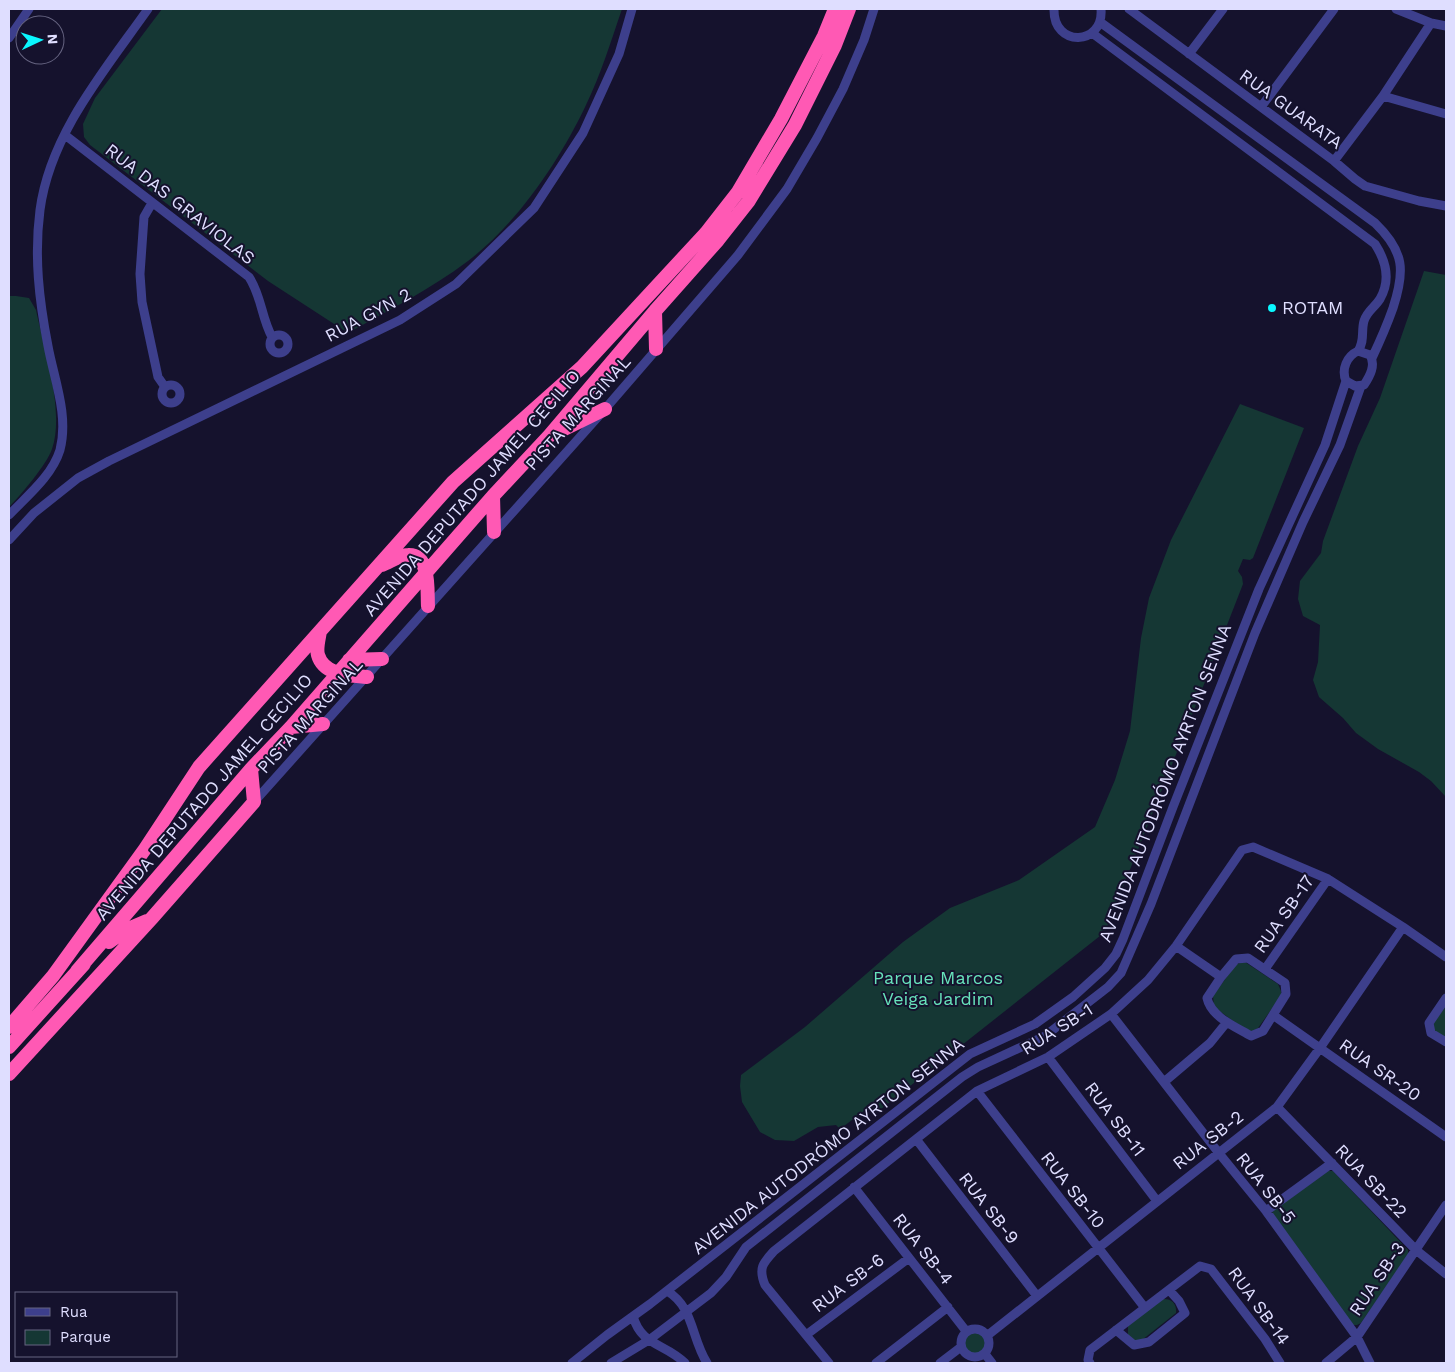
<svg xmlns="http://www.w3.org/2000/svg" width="1455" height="1372" font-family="'Work Sans',sans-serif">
	<rect width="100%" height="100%" fill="#15122d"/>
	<path fill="#153734" d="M162,9H622C611,41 601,74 586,105C560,160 517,224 468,261C431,289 389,310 348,333L268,281L90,145L84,137L83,124L95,98Z
		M1424,271L1446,275V797L1431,781L1419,772L1378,749L1356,733L1343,718L1319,697L1313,680L1318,662L1320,625L1303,616L1298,599L1300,581L1321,553L1323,541L1358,446L1380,398Z
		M9,296H16L29,298L36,310C44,348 65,411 52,449C47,464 21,495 9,507Z
		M1240,404L1304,428L1253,558L1250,560L1243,559L1238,571L1242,577L1243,584L1192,715L1185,717L1182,725L1185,732L1105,932L876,1113L864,1111L840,1129L836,1125L818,1127L794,1141L775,1140L760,1132L742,1102L740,1086L741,1075L805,1027L903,942L950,908L1019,880L1095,827L1115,780L1130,731L1141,638L1149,598L1171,540Z
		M1245,962L1278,984L1281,991V996L1258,1028L1253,1031H1247L1214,1007L1213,996L1236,964Z
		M1446,1006V1039L1434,1030L1433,1024Z
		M1328,1171H1333L1408,1250V1255L1361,1323L1357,1325H1351L1272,1213L1274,1210Z
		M1162,1299C1172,1298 1177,1304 1176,1313L1142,1340L1134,1341L1128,1335V1326Z
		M964 1343a11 11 0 1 1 22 0a11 11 0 1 1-22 0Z"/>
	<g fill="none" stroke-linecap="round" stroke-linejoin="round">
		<path stroke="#3d3f8c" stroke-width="9" d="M1054,9C1053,48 1104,46 1101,9
			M1129,9L1334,161L1355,179L1365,186L1419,201L1446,206
			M1396,9L1431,23L1446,26
			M1100,22L1375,223C1405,252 1405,271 1393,308C1387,325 1380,341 1372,358
			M1092,33L1375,244C1386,261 1391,280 1380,299C1375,307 1367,311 1364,321C1361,331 1365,341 1358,351
			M9,38L29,9
			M1189,54L1223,9
			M1383,96L1446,114
			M1261,107L1334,9
			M65,135L249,277C262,297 261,317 272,337
			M1334,161L1383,96L1431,23
			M152,203L144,217L140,274L142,302L158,377L165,387
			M270 344a9 9 0 1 1 18 0a9 9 0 1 1-18 0Z
			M1358,351L1370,355C1376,365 1370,376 1364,385L1355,386L1346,381C1341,369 1347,356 1358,351Z
			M162 394a9 9 0 1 1 18 0a9 9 0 1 1-18 0Z
			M9,515C27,496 52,476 60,450C69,415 54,379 48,346C39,300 34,256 40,210C50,134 105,70 148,9
			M9,540L34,513L78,478L109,461L400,320L456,284L534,208L583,133L619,54L632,9
			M254,802L605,409L738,255L787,189L817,138L843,89L864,40L874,9
			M1176,946L1221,977
			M1248,958L1285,983L1286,994L1263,1031L1251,1036C1236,1027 1211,1017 1207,998L1221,977L1236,959Z
			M1265,969L1328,879
			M1446,998L1429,1023L1431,1033L1446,1042
			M1111,1014L1218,1152L1266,1211L1357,1337L1370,1363
			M1273,1015L1446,1137
			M1048,1057L1157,1201
			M1164,1082L1210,1043L1227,1022
			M977,1091L1145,1308
			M1277,1107L1416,1250L1446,1274
			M916,1139L1037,1296
			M854,1187L966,1331
			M1266,1211L1332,1163
			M667,1291C694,1307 691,1338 707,1363
			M633,1316C641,1346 665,1343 685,1363
			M961 1343a14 14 0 1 1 28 0a14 14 0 1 1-28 0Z
			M1116,1330L1134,1345L1149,1342L1185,1313L1179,1301L1169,1290
			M806,1335L909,1258
			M988,1335L1277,1107L1320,1048L1403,927
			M985,1354L992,1363
			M572,1363L607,1335L650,1304L970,1054L1035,1024L1073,997L1105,968L1116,954L1123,939L1173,807L1259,589L1325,445L1346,381
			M611,1363L649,1340L711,1293L726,1277L746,1247L962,1077L978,1067L1045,1036L1108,987L1121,973L1151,904L1255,633L1303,522L1340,445L1361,386
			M829,1363L765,1285C758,1268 763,1263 774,1251L977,1091L1048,1057L1111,1014L1148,980L1176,946L1242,850L1253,847L1328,879L1403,927L1446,957
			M876,1363L948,1307
			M940,1363L961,1347
			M1090,1363L1088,1360L1090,1350L1200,1266L1211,1269L1265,1339L1280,1363
			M1326,1363L1357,1337L1446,1205"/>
		<path stroke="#ff59b4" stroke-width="14" d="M655,311L656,349
			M554,434L605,409
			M493,496L494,532
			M382,565C390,562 399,555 408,555C431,554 427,591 428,606
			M320,631C319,638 316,648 318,655C324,676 351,675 367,677
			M349,660L382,659
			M291,727L323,724
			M109,942L126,930L147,921
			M77,971L251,769L291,727L493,496L549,436L655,311L718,240L748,202L795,125L835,45L849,9
			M9,1027L53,976L145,849L199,767L453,482L582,367L706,233L738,192L781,119L824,36L835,9
			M9,1047L84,964
			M9,1074L152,918L254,802L251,769"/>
	</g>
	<circle fill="#0af7ff" stroke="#15122d" stroke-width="2" cx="1272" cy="308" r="5"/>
	<g text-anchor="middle" stroke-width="4" stroke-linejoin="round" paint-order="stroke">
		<g font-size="18" fill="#dfdeff" stroke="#15122d">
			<text transform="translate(1291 109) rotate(36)" y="6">RUA GUARATA</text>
			<text transform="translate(180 204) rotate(38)" y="6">RUA DAS GRAVIOLAS</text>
			<text transform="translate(368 315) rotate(-28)" y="6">RUA GYN 2</text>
			<text transform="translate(578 413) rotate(-48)" y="6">PISTA MARGINAL</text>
			<text transform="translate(472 493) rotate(-49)" y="6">AVENIDA DEPUTADO JAMEL CECILIO</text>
			<text transform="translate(310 716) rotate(-48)" y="6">PISTA MARGINAL</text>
			<text transform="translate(1165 783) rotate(-69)" y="6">AVENIDA AUTODRÓMO AYRTON SENNA</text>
			<text transform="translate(204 797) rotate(-49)" y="6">AVENIDA DEPUTADO JAMEL CECILIO</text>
			<text transform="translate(1284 914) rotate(-55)" y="6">RUA SB-17</text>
			<text transform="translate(1057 1029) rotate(-32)" y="6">RUA SB-1</text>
			<text transform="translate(1380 1070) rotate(35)" y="6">RUA SR-20</text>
			<text transform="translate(1115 1119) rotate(53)" y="6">RUA SB-11</text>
			<text transform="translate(1208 1140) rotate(-38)" y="6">RUA SB-2</text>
			<text transform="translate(828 1146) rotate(-38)" y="6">AVENIDA AUTODRÓMO AYRTON SENNA</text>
			<text transform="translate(1371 1181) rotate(46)" y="6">RUA SB-22</text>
			<text transform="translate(1266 1188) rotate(52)" y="6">RUA SB-5</text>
			<text transform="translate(1073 1190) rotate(52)" y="6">RUA SB-10</text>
			<text transform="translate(989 1208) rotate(52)" y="6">RUA SB-9</text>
			<text transform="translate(923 1249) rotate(52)" y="6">RUA SB-4</text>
			<text transform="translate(1377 1279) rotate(-56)" y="6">RUA SB-3</text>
			<text transform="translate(848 1283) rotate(-37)" y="6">RUA SB-6</text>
			<text transform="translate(1259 1306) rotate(54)" y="6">RUA SB-14</text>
		</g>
		<g font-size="18" fill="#dfdeff" stroke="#15122d" text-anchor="start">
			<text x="1282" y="314">ROTAM</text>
		</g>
		<g font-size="18" fill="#67e2bb" stroke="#15122d">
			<text x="938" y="984">Parque Marcos<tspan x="938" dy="21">Veiga Jardim</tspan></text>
		</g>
	</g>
	<rect width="1455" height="1372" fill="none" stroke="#dfdeff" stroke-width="20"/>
	<rect x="15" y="1292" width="162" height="65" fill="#15122d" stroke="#666481"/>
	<rect x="25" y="1308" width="25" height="8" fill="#3d3f8c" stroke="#666481"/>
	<text x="60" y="1317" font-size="15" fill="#dfdeff">Rua</text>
	<rect x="25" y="1330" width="25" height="15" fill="#153734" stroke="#666481"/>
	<text x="60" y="1342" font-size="15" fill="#dfdeff">Parque</text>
	<g transform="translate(40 40) rotate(86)"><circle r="24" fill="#15122d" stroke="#666481"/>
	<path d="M0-4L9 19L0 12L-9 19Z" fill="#0af7ff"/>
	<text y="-8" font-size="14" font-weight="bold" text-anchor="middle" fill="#dfdeff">N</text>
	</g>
</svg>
